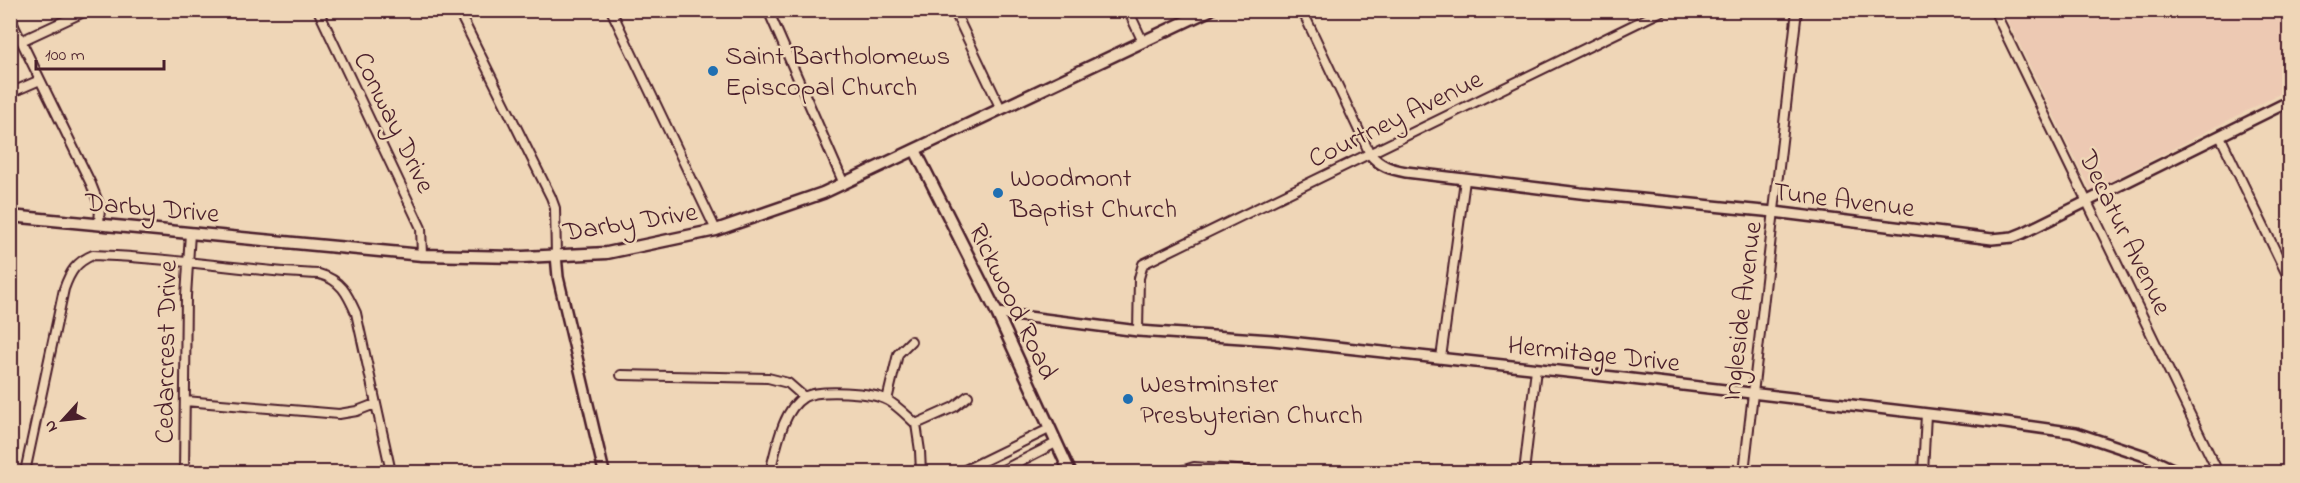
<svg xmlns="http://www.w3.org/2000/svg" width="2300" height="483" font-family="'Indie Flower',sans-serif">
	<rect width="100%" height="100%" fill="#efd6b7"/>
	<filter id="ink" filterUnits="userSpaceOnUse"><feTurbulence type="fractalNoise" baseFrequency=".0167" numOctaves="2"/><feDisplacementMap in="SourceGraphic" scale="12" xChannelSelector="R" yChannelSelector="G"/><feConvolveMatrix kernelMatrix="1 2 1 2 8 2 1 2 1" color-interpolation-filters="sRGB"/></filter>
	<g filter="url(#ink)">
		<path fill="#edc9b3" d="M2003,11H2289V89L2091,191Z"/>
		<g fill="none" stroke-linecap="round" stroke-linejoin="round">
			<g stroke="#4a1f2b" stroke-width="12">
				<path id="minor" d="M318,10L421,228L422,255
					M458,10L551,197L555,208L556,255
					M611,10L716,230
					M768,10L844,184
					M954,10L1001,109
					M1128,10L1143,42
					M1302,10L1370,154
					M1994,10L2218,472
					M10,18L91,184L100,207L99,225
					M21,41L88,10
					M10,93L40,80
					M2220,136L2290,281
					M1138,331L1139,278L1143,264L1664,10
					M1441,358L1465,180
					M621,375L768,378L788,383L804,397
					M887,400L898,354L911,341
					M185,401L339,414L357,411L375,404
					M916,424L954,407L968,396
					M25,472L64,289C70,272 76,262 93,255C169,257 244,271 319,274C341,280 347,293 356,313L391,472
					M184,472L186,296L190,233
					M770,472C776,450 782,410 804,397C819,389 872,392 887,400C897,405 907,416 916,424L920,451L921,472
					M961,472L1049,429
					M999,472L1056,443
					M1178,472L1194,467L1266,472
					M1524,472L1536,369
					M1744,472L1797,10
					M1923,472L1926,414"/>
			</g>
			<g stroke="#4a1f2b" stroke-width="14">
				<path id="tertiary" d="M1370,154C1380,166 1390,169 1406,172L1580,193L1774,212L1992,239L2013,237L2023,233L2290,101
					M556,255L558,277L604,472
					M997,313L1138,331L1272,340L1623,378L2005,423L2076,433L2145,456L2179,472"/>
			</g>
			<g stroke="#4a1f2b" stroke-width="15">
				<path id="secondary" d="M915,150L997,313L1070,472
					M10,216L422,255L523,257L607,253L716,230L823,193L1210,10"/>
			</g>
			<use href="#minor" stroke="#efd6b7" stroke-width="8"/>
			<use href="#tertiary" stroke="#efd6b7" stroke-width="9"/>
			<use href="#secondary" stroke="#efd6b7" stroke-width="10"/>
		</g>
	</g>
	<g fill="#1f6fb2" stroke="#efd6b7" stroke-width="2">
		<circle cx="713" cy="71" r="6"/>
		<circle cx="998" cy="193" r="6"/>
		<circle cx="1128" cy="399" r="6"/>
	</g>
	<g text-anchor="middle" stroke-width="5" stroke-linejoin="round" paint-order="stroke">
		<g font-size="27" fill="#4a1f2b" stroke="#efd6b7" text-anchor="start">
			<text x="725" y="64">Saint Bartholomews<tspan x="725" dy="31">Episcopal Church</tspan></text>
			<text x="1010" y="186">Woodmont<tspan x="1010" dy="31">Baptist Church</tspan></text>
			<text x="1140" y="392">Westminster<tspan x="1140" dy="31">Presbyterian Church</tspan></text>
		</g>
		<g font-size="27" fill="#4a1f2b" stroke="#efd6b7">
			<text transform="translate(1395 118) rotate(-26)" y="9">Courtney Avenue</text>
			<text transform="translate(395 122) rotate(64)" y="9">Conway Drive</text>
			<text transform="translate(1844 199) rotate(7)" y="9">Tune Avenue</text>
			<text transform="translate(152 207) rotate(5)" y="9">Darby Drive</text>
			<text transform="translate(630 221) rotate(-9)" y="9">Darby Drive</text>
			<text transform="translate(2126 232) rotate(64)" y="9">Decatur Avenue</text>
			<text transform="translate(1014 301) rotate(64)" y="9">Rickwood Road</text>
			<text transform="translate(1741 311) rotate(-83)" y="9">Ingleside Avenue</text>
			<text transform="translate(165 352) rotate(-89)" y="9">Cedarcrest Drive</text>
			<text transform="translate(1594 353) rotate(6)" y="9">Hermitage Drive</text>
		</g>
	</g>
	<rect width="2300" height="483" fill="none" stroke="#efd6b7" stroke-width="36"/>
	<rect x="18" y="18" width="2264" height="447" fill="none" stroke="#4a1f2b" stroke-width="2" filter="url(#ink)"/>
	<g transform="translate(63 420) rotate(243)" stroke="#efd6b7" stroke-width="4.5" paint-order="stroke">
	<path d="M0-4.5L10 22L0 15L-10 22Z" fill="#4a1f2b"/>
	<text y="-9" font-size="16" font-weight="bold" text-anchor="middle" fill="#4a1f2b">N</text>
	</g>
	<path d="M36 60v9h128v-9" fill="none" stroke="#4a1f2b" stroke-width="3"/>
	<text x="45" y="60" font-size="18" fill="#4a1f2b" stroke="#efd6b7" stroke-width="4.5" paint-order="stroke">100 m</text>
</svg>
